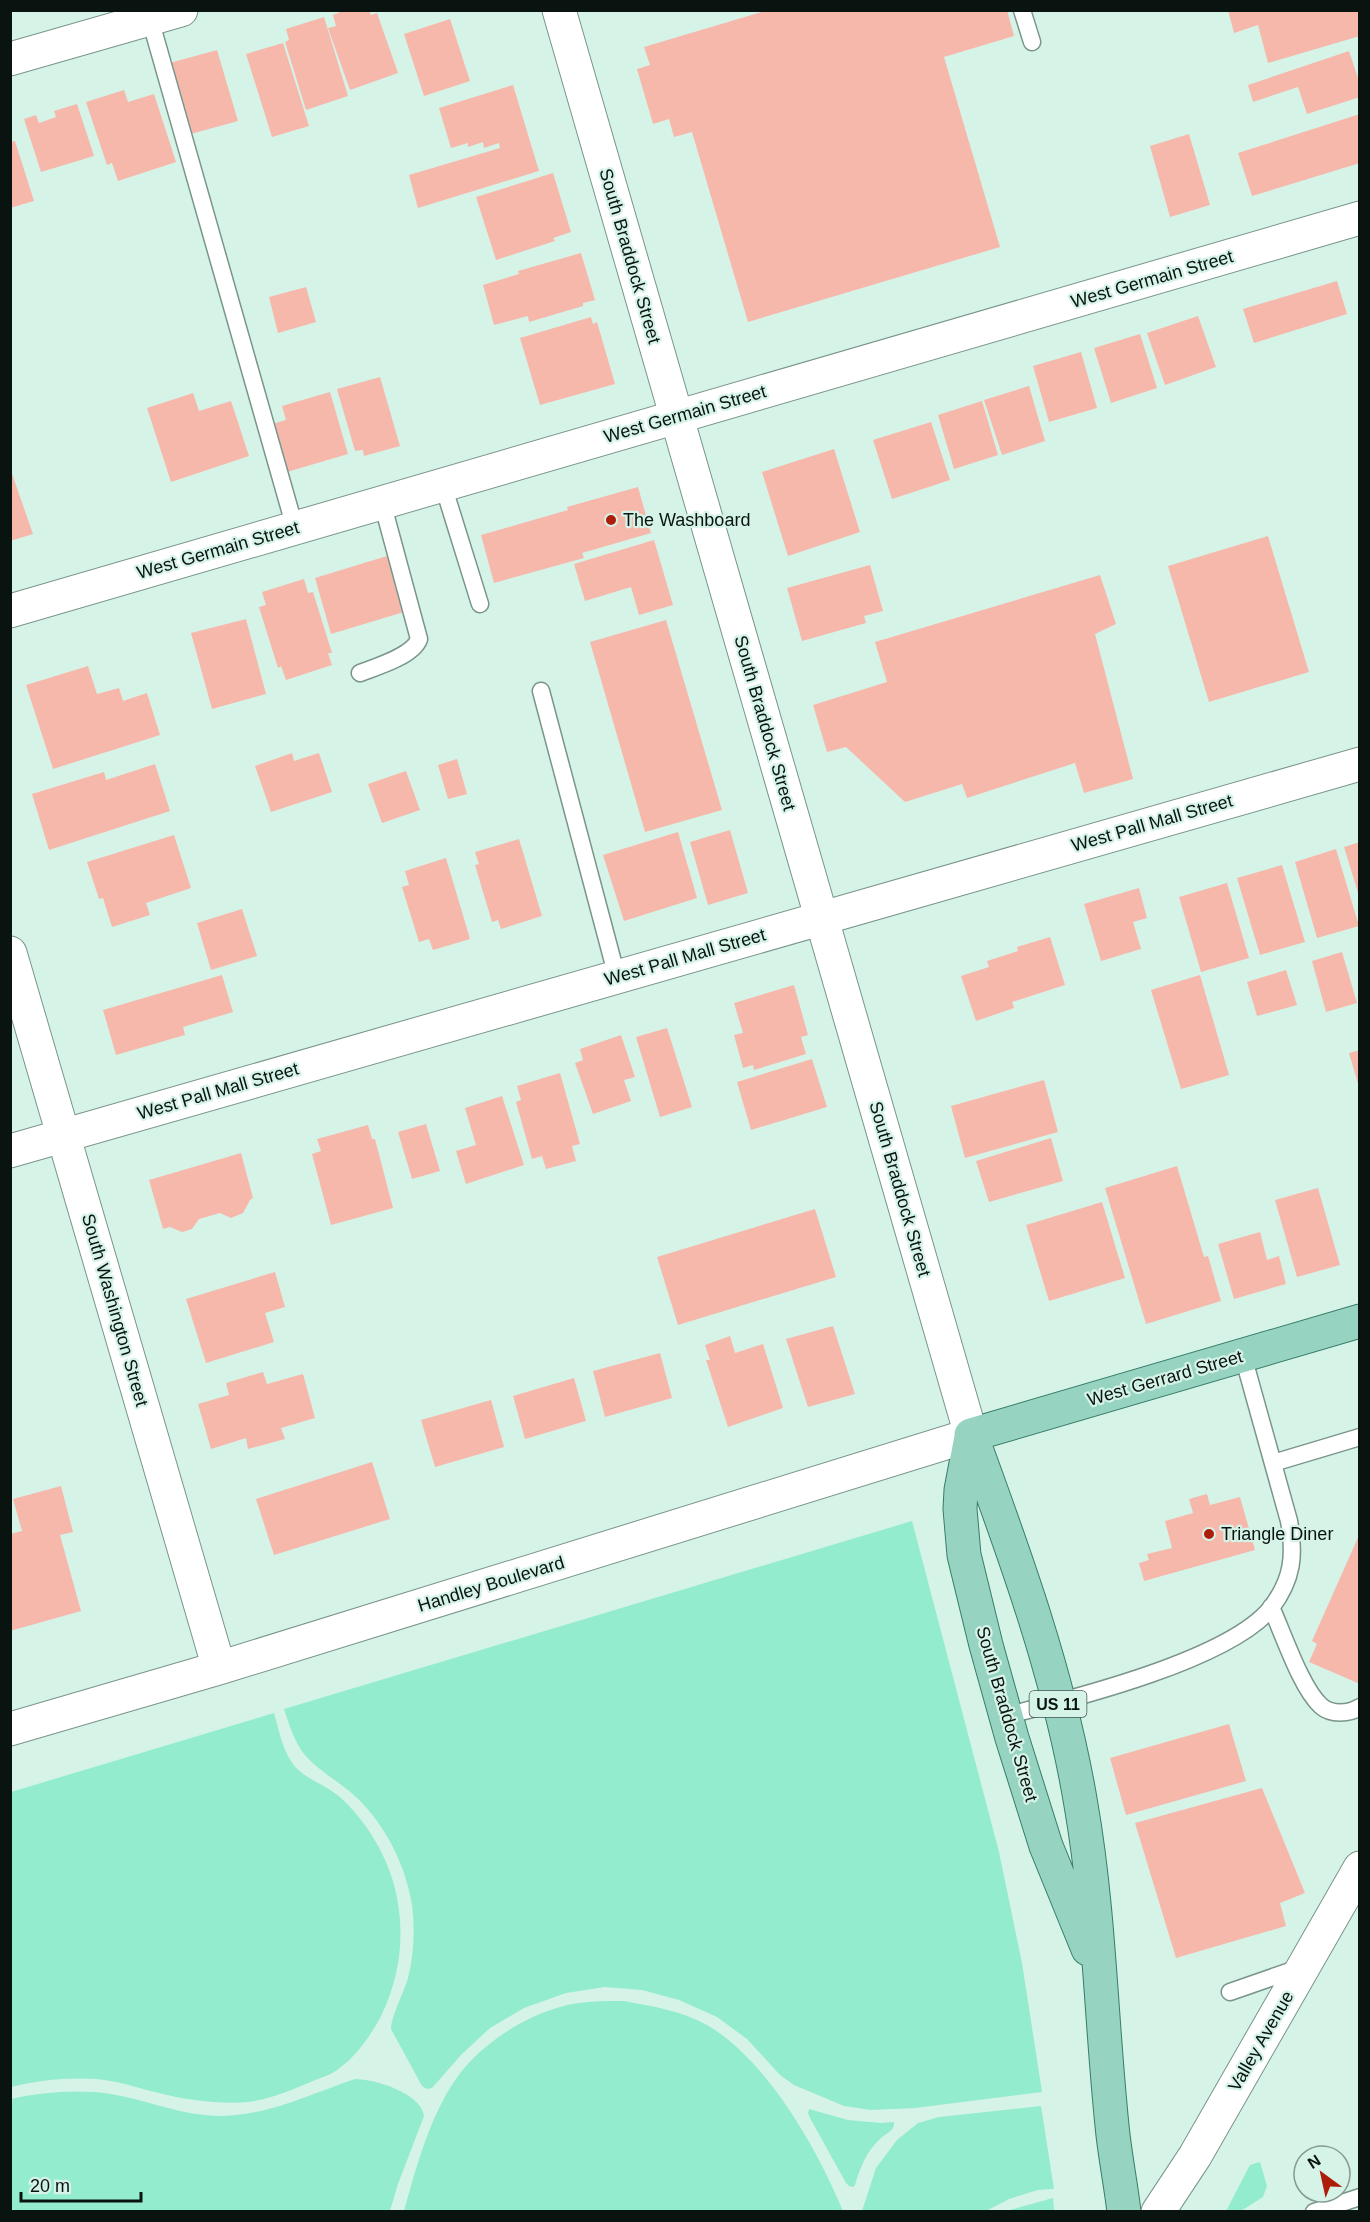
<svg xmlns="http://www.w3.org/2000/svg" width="1370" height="2222" font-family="Helvetica,sans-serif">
	<rect width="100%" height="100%" fill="#d6f3e8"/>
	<path fill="#93ecce" d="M912,1521L999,1852L1022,1963L1042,2092L915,2108L871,2110L844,2106L794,2085L780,2075L747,2039L717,2017L679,2000L642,1990L605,1987L566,1993L524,2008L490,2028L462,2054L432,2088L427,2089L422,2086L391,2029C391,2017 404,1992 408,1978C414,1954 415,1929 412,1905C406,1868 389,1832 363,1804C346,1785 320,1773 304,1754C294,1741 289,1724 284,1709Z
		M274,1713C279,1730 282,1749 293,1764C304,1779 327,1785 341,1798C365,1820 384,1851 393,1881C406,1926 402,1972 382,2014C372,2034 356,2057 337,2070C330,2075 320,2078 313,2081C292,2090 271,2099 248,2102C224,2104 199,2101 176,2097C149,2092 123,2081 96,2079C68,2077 37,2080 11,2087V1792Z
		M624,2001C652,2006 682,2011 707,2025C767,2060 817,2148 843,2211H404C417,2165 431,2111 461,2072C485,2042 524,2017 560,2007C580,2001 602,2001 624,2001Z
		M355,2079C375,2079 421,2093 424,2116L398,2184L390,2211H11V2099C43,2092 78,2089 111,2094C142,2099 173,2112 205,2115C258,2121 307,2095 355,2079Z
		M1041,2106L1054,2189L1038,2190L1009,2199L986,2211H862L876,2168L897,2140L918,2123L939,2117Z
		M809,2109L848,2120L881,2123L894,2122C895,2131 886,2133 880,2139C866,2152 860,2168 855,2185L853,2187L849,2186L846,2183L810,2118L808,2113Z
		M1260,2162L1267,2186L1263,2197L1241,2211H1226L1250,2165Z
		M1053,2198L1054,2211H1006Z"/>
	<path fill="#f7b8ac" d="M345,10H369L371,15L377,13L398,73L350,90L328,28L336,26L333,15Z
		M768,10H1007L1014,36L944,57L1000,247L748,322L692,132L674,137L669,119L653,124L637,69L650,65L644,47Z
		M1228,10H1360V36L1268,63L1258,25L1234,33Z
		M324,17L348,96L306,110L285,42L289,40L286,29Z
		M450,19L470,81L424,96L404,34Z
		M283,43L309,126L272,137L246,54Z
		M217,50L238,121L187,135L166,64Z
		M1349,51L1360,84V97L1307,114L1298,87L1253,102L1248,85Z
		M513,85L539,171L418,208L409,175L500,148L499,143L484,148L483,142L468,147V143L451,148L439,108Z
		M124,90L128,102L154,94L176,162L118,181L112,163L107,165L86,102Z
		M77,104L94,156L41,172L24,119L36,115L39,123L56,117L54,111Z
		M1360,114V163L1252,196L1238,153Z
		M1189,134L1210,205L1170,217L1150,146Z
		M15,141L34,201L10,208V142Z
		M553,173L571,232L553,238L555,241L496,260L476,197Z
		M581,253L595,300L583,303V306L529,322L528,316L494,325L483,285L519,274L518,271Z
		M1337,281L1347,314L1254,343L1243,309Z
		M306,287L316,322L278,333L269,297Z
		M1198,316L1216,367L1165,385L1147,333Z
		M591,317L593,324L597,322L615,384L540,405L520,338Z
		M1140,334L1157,388L1111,403L1094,348Z
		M1081,352L1097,408L1049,422L1033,366Z
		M380,377L400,446L364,456L363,450L355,451L337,389Z
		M1029,386L1045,441L1002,455L984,400Z
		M330,392L348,454L287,472L272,424L286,420L282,406Z
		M193,393L199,411L231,401L249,456L171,482L147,408Z
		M982,401L998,455L954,469L938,415Z
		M931,422L950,480L892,499L873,440Z
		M834,449L860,532L788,556L762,472Z
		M10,468L33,534L10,541Z
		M638,487L651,533L582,553L584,558L494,583L481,535L568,510L567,507Z
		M1268,536L1309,672L1209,702L1168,566Z
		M654,540L673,605L639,615L631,587L585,601L574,564Z
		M387,556L404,612L331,634L315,578Z
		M870,565L883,611L864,616L866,623L802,641L787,588Z
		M1100,575L1116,624L1095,634L1133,779L1084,793L1075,763L967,798L962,784L905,802L846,747L827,752L813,705L887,682L875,642Z
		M304,579L308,593L313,592L332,653H328L332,665L286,680L281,666L278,668L259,607L266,605L262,592Z
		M246,619L266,694L212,709L191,633Z
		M666,620L722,810L645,832L590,642Z
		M88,666L97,694L119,688L123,701L147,693L160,735L53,769L26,685Z
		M292,753L294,761L319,753L332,792L271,812L255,766Z
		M457,759L467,794L448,799L438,765Z
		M155,764L170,811L49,850L32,794L104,772L106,780Z
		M406,771L420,810L382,823L368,784Z
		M730,830L748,893L708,905L690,842Z
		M678,832L697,898L624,921L603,855Z
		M174,835L191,888L146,903L150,915L112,927L103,898L99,899L87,862Z
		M519,839L542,916L501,929L498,920L492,922L475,865L479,864L475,852Z
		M1360,842V896H1359L1344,847Z
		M1336,849L1359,926L1317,938L1295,862Z
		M446,858L470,939L433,950L429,939L419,942L402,887L409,885L405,871Z
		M1282,865L1305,942L1260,955L1237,878Z
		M1227,883L1249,958L1201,972L1179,897Z
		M1139,888L1147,918L1133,922L1141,949L1101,961L1084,904Z
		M242,909L257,956L211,970L197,923Z
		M1050,937L1065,985L1012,1002L1014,1008L976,1021L961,976L989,967L987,961L1018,951L1017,947Z
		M1342,952L1357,1003L1326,1012L1312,961Z
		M1286,970L1297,1005L1257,1016L1247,982Z
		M222,975L233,1012L183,1027L185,1035L116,1055L103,1010Z
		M1200,975L1229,1075L1181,1089L1151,990Z
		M794,985L808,1035L801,1037L806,1054L754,1070L753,1065L743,1068L734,1035L743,1033L734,1003Z
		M667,1028L692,1107L660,1117L636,1037Z
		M621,1035L635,1077L624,1080L631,1101L593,1114L575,1063L583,1060L580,1049Z
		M1360,1050V1087H1359L1349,1053Z
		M812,1059L827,1107L751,1130L737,1082Z
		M560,1073L580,1144L572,1146L576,1161L546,1169L542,1156L532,1159L516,1102L521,1100L517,1086Z
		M1044,1080L1058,1132L965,1158L951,1106Z
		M502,1096L524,1165L466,1184L456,1151L476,1145L465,1108Z
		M426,1124L440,1171L412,1179L398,1132Z
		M368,1125L372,1139H375L393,1208L331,1225L312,1154L321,1151L317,1139Z
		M1051,1138L1063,1181L989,1202L976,1161Z
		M241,1153L253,1198L250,1200L243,1213L231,1218L220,1213L199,1219L192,1229L182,1232L170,1227L163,1229L149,1180Z
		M1177,1166L1204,1257L1208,1256L1221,1301L1146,1324L1105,1188Z
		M1318,1188L1340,1265L1297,1277L1275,1200Z
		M1102,1202L1125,1278L1049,1301L1026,1225Z
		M815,1209L836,1277L678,1325L657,1257Z
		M1260,1232L1267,1260L1279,1256L1286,1284L1234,1299L1218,1244Z
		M275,1272L285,1307L265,1313L274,1342L206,1363L186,1299Z
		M833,1326L855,1394L808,1407L786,1339Z
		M730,1336L735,1353L763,1344L783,1408L728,1427L706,1360H710L705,1345Z
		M660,1353L672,1398L605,1417L593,1371Z
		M263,1372L267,1384L303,1374L315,1418L281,1428L285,1439L248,1449L246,1438L211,1449L198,1404L229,1395L226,1383Z
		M574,1378L586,1421L525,1439L513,1396Z
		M491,1400L504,1447L435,1467L421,1420Z
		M372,1462L390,1519L274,1555L256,1499Z
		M61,1486L73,1532L60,1535L81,1611L10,1631V1534L22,1531L13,1499Z
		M1207,1494L1210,1505L1240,1497L1255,1550L1144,1581L1139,1563L1149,1560L1147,1554L1172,1548L1165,1521L1193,1513L1189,1499Z
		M1360,1533V1684L1309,1662L1317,1644L1312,1641Z
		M1229,1724L1246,1781L1126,1815L1110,1758Z
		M1262,1788L1305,1893L1280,1903L1286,1926L1176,1958L1135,1823Z"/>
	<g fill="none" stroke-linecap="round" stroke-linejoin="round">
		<g stroke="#7a958a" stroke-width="19">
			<path id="service" d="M1022,10L1032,42
				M150,19L295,528
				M443,485L480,604
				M360,673C376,667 413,656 419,639L382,502
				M541,691L617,977
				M1273,1463L1360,1437
				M1271,1607C1283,1633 1301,1688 1321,1706C1331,1715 1349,1714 1360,1707
				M1005,1716C1072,1699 1229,1660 1271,1608C1293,1579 1295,1555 1289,1521L1243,1356
				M1230,1992L1299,1968
				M1314,2212L1360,2197"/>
		</g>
		<g stroke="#7a958a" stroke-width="35">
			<path id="minor" d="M10,59L181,10
				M10,611L1360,218
				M10,1151L1360,764"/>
		</g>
		<g stroke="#7a958a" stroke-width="35">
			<path id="tertiary" d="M10,953L219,1668
				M10,1729L219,1668L971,1435
				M1158,2212L1195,2156L1360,1868"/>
		</g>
		<g stroke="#7a958a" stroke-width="35">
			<path id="secondary" d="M559,10L971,1435"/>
		</g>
		<g stroke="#377d68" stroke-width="35">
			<path id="primary" d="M971,1435C1015,1555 1060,1678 1081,1805C1100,1914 1101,2025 1113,2135C1116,2161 1121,2186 1124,2212
				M971,1435L1360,1321
				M971,1437L961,1490L960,1509L964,1555L986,1645L1012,1738L1046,1846L1088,1949"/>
		</g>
		<use href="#service" stroke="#fff" stroke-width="16"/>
		<use href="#minor" stroke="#fff" stroke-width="33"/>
		<use href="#tertiary" stroke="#fff" stroke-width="33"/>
		<use href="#secondary" stroke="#fff" stroke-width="33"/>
		<use href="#primary" stroke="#96d3c1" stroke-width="33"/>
	</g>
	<g fill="#ad1e0a" stroke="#d6f3e8" stroke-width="2">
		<circle cx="611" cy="520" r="6"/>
		<circle cx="1209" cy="1534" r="6"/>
	</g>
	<g text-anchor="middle" stroke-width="4.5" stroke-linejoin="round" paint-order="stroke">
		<rect fill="#d6f3e8" stroke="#465751" stroke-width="1.5" x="1029.5" y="1691" width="57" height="26" rx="4.5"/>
		<g font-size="16" font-weight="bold" fill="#091410">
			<text x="1058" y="1710">US 11</text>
		</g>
		<g font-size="18" fill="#091410" stroke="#d6f3e8">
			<text transform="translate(630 256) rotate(74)" y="6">South Braddock Street</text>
			<text transform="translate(1152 279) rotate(-16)" y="6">West Germain Street</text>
			<text transform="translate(685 414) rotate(-16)" y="6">West Germain Street</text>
			<text transform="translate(218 550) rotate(-16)" y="6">West Germain Street</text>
			<text transform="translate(765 723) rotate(74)" y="6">South Braddock Street</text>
			<text transform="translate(1152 823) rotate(-16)" y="6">West Pall Mall Street</text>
			<text transform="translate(685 957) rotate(-16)" y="6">West Pall Mall Street</text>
			<text transform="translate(218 1091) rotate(-16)" y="6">West Pall Mall Street</text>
			<text transform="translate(900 1189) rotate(74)" y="6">South Braddock Street</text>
			<text transform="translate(115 1310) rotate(74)" y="6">South Washington Street</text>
			<text transform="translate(1165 1378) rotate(-16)" y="6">West Gerrard Street</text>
			<text transform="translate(491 1584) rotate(-17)" y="6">Handley Boulevard</text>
			<text transform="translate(1007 1714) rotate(74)" y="6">South Braddock Street</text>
			<text transform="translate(1261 2041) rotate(-60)" y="6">Valley Avenue</text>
		</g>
		<g font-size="18" fill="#091410" stroke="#d6f3e8" text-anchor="start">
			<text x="623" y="526">The Washboard</text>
			<text x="1221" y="1540">Triangle Diner</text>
		</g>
	</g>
	<rect width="1370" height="2222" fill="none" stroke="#091410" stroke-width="24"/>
	<g transform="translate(1322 2174) rotate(327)"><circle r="28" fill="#d6f3e8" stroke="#849a92" stroke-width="1.5"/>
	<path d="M0-4.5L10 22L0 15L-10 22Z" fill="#ad1e0a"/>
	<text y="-9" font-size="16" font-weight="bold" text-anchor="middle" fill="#091410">N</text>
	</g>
	<path d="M21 2192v9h120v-9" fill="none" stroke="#091410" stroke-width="3"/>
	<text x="30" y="2192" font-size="18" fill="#091410" stroke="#d6f3e8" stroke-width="4.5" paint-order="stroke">20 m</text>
</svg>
